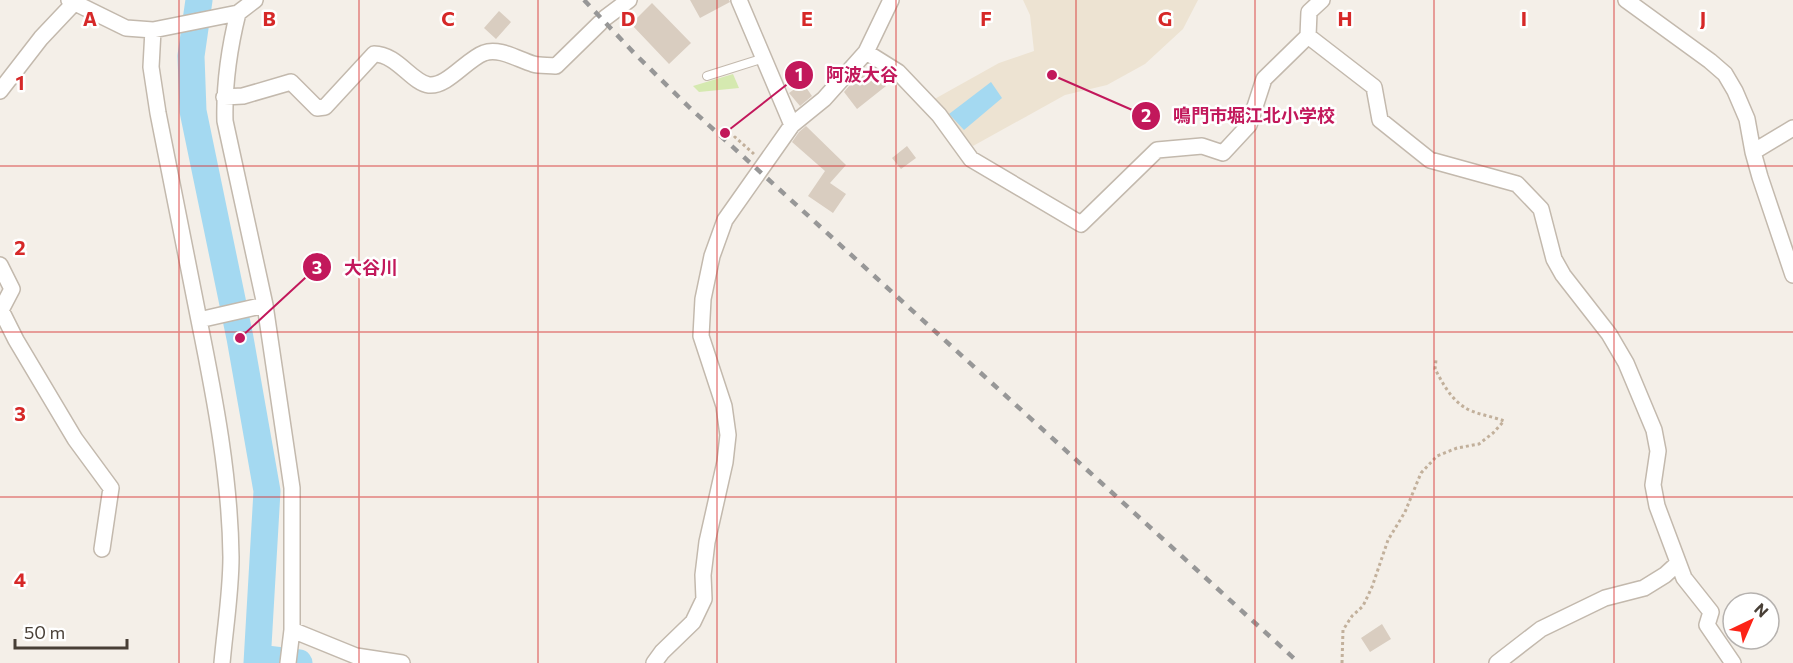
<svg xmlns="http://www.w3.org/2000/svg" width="1793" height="663" font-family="Commissioner,'Noto Sans JP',sans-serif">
	<rect width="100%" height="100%" fill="#f4efe8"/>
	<path fill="#ede3d2" d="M1023,0H1198L1183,29L1145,64L1107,85L1065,95L973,146L931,101L999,63L1034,51L1030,15Z"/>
	<path fill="#d5e9b0" d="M733,74L739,88L699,92L693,86Z"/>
	<path fill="#a4d9f1" d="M991,82L1002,98L964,130L949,114Z"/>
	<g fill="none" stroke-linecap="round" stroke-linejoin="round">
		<path stroke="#a4d9f1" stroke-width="27" d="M199,0L191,56L193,111L240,338L267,491L257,663
			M258,658L299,663"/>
	</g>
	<path fill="#d9cdc0" d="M690,0H729L730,2L700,18Z
		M652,3L691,43L669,64L631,24Z
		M499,11L511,22L496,39L484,28Z
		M870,66L886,86L857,109L844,92L860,73Z
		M803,83L812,96L800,106L789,93Z
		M806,126L846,165L830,183L846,194L833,213L808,196L825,171L792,142L799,132Z
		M907,146L916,158L901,169L892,158Z
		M1382,624L1391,639L1370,652L1361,638Z"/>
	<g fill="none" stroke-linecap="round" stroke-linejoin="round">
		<g stroke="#c3b9ad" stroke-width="10">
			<path id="lane" d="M707,76L764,58"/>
		</g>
		<g stroke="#c3b9ad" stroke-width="18">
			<path id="street" d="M69,0L126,28L153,30
				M255,0L238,13C229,49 224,84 225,121L265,305L292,488V630L288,663
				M739,0L792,125
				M1626,0L1710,61L1725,74L1735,91L1747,119L1753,152L1760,177L1793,275
				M605,18L629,0
				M1308,36L1374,87L1380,120L1430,160L1517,184L1541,209L1554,259L1563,275L1609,334L1626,363L1654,430L1658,451L1653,485L1657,506L1684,578L1711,612L1707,625L1733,663
				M866,52L898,72L939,115L971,159L1081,224L1157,150L1202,146L1223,153L1249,125L1264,79L1308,36L1309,12L1322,0
				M0,91L41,38L74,3
				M224,97L243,96L291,82L317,108L325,107L374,54C397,54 412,83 429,85C447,87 467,59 484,53C499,47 519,60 533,64C540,66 548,65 556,66L600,23
				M1753,152L1793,128
				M0,265L12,289L1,310L16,340L75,439L111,488L102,549
				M199,320L158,113L151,67L153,30L238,13
				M292,630L356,656L402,663
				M222,663C225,629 231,592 231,557C230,477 215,399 199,320L265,305
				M654,663L662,652L693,622L704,599L703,575L707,542L725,462L728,435L724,406L701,336L703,299L712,256L725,220L792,125L824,99L866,52L891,0
				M1497,663L1541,629L1605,598L1644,588L1665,575L1677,564"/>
		</g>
		<path stroke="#c2b09b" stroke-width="3" stroke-dasharray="3 3" stroke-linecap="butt" d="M734,138L735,137L754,154
			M1342,663L1343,630L1352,616L1363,606L1372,587L1388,540L1405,512L1421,473L1437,456L1457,448L1479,444L1493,433L1504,421C1492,416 1474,414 1464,407C1450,398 1442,382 1435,369L1436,360"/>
		<use href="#lane" stroke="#fff" stroke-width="8"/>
		<use href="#street" stroke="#fff" stroke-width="15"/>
		<path stroke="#979797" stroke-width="4.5" stroke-dasharray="8 8" stroke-linecap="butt" d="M584,0L634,53L690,108L1299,663"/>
	</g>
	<path fill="none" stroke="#d62828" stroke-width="1.5" stroke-opacity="0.55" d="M179,0V663M359,0V663M538,0V663M717,0V663M896,0V663M1076,0V663M1255,0V663M1434,0V663M1614,0V663M0,166H1793M0,332H1793M0,497H1793"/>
	<g font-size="20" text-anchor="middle" font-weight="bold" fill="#d62828" stroke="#fff" stroke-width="5" stroke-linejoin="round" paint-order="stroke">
		<text x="90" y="26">A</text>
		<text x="269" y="26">B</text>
		<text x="448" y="26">C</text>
		<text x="628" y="26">D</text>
		<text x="807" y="26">E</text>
		<text x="986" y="26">F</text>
		<text x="1165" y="26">G</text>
		<text x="1345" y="26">H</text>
		<text x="1524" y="26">I</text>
		<text x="1703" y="26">J</text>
		<text x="20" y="90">1</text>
		<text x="20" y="255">2</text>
		<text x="20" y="421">3</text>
		<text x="20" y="587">4</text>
	</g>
	<path fill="none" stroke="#c2185b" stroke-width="2" d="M725 133L799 75M1052 75L1146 116M240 338L317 267"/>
	<g fill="#c2185b" stroke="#fff" stroke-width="2">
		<circle cx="725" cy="133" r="6"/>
		<circle cx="1052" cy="75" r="6"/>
		<circle cx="240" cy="338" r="6"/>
		<circle cx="799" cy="75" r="15"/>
		<circle cx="1146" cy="116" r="15"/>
		<circle cx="317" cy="267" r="15"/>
	</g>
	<g font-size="18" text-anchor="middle" font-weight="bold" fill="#fff">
		<text x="799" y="81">1</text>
		<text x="1146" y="122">2</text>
		<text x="317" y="274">3</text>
	</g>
	<g font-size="18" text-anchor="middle" font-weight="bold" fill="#c2185b" stroke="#fff" stroke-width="5" stroke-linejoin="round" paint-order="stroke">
		<text x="862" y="81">阿波大谷</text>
		<text x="1254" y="122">鳴門市堀江北小学校</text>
		<text x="371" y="274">大谷川</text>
	</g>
	<g transform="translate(1751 621) rotate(44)"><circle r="28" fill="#ffffff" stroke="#b6b2af" stroke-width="1.5"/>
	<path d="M0-4.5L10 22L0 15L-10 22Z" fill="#fc2317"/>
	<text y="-9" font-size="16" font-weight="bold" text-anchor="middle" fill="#483f36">N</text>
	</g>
	<path d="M15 639v9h112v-9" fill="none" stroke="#483f36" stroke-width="3"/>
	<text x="24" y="639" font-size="18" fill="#483f36" stroke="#ffffff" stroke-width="4.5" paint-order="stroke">50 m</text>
</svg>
